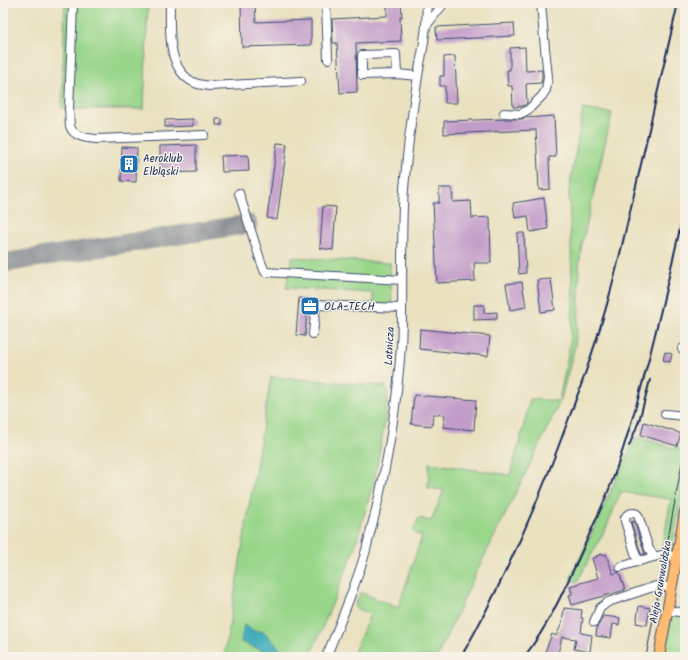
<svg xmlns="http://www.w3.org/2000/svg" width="688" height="660" font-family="Kalam,sans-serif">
	<rect width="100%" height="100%" fill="#f7f3e8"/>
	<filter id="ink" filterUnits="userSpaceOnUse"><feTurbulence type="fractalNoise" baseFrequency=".025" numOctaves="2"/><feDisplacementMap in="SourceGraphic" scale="8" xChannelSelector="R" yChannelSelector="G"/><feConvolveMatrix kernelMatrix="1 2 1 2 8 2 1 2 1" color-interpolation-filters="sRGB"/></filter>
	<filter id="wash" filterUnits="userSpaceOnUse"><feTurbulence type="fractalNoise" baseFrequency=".012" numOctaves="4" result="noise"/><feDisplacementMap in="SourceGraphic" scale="16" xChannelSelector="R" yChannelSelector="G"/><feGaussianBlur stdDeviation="0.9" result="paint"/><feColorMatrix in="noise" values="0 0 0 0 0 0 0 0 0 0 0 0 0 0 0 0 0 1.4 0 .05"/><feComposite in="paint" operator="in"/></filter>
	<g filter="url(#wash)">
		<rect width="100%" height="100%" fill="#eae1bf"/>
		<path fill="#99d68a" stroke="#5a8274" d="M65,3H148L144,109H62Z
			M583,109L612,113L582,244L579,265V308L575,346L560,402L507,511L475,575L437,657H352L370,614L354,607L360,592L398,608L422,536L416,534L413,531L419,518L431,521L444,490L428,488L429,463L510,475L523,429L530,399L559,401L570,344L573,304L569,191Z
			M292,257L390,263L392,305L373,304V293L286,288Z
			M271,377L385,386L388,391L384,426L374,481L353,553L319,636L309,657H224Z
			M685,431V478L671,555L661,554L671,499L621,492L606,528L577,582L570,579C593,532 613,484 636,437L681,450Z
			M672,611L685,613V657H663Z"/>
		<path fill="#3babb9" stroke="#2b6d8c" d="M244,625L254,631L264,632L282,651L284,657H279L241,642Z"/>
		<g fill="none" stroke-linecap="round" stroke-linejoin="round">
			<path stroke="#82888e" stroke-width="19" d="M3,263L248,224"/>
		</g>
		<g id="blocks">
			<path fill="#c29cc9" d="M241,3H255L256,22L311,20V45L242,47Z
				M387,3H401L402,17H400L401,41L356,43L357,92L340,93L337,43H333L332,19L387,16Z
				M514,23L515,36L437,40L436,27Z
				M525,47L526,71L542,70V77L541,83L526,84L527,103L523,106L513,107L512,86H508L507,70H510V48Z
				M455,56L457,103H445V86H440V76H444V57Z
				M554,116L556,157H549L550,189L539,190L536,130L444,134V121L505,119H520L525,118Z
				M193,119V126L165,127V120Z
				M216,119H222V125H216Z
				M277,143L287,144L277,220L267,218Z
				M196,145V172L160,173V146Z
				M122,147L137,148L136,182L121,181Z
				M248,155L249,171L222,172L221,156Z
				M439,188H452L453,202L471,201L472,218L490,217L491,263H474L475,281L437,283L433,203H439Z
				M544,198L548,229L530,232L528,216L515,218L513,203Z
				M323,206L336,207L333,250L320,248Z
				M517,233H524L526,273L519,274Z
				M551,279L555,310L541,312L537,280Z
				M522,282L526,307L510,310L506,284Z
				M299,298L308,299L305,336L296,335Z
				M474,305H484V313L497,312V319L474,320Z
				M420,329L490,336L488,356L419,349Z
				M665,352L672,354L670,362L663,360Z
				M414,395L476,400L474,430L443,427L445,415L433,414L432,426L411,424Z
				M644,422L670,430L671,429L681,434L677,446L641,435Z
				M634,521L645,554H641L631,522Z
				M602,554V555L606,554L613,574L619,572L625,590L572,605L569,595L572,594L570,586L598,578L592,558L597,557L596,556Z
				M639,606L650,608L647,625L636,623Z
				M564,608L582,610L581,618H583L581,633L592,635L590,652L574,649L576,639L562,637L557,657H543L552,634L556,636L562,623Z
				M603,616L620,618L619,625L613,624L611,638L596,636L597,627L599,624Z"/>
		</g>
	</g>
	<g filter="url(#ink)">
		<use href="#blocks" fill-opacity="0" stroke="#3a4a6d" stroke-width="1"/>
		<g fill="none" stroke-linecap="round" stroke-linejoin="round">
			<g stroke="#3a4a6d" stroke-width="10">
				<path id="minor" d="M73,3L69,109C70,115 69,121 70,126C73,137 87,138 96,139L204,135
					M170,3C170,28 166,70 195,83C200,85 205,85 210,86L301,81
					M326,3L328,59
					M426,26L444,3
					M397,74L396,54L362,55V75L397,74L418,76
					M504,113L520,114L528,110L542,96L546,90L548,77L544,38L541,3
					M239,193L261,262L265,272L402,280
					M313,334L316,305L402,308
					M682,349H685
					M665,414L685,416
					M654,556L649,549L638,515C635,512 631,513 627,515L625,518V521L636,556C638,559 639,560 643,560L665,554L677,557
					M620,567L643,560
					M667,610L685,613
					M594,622L600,608L608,602L656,586H662L671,588
					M326,657C340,624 353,591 364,557C368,544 370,531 374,518C388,462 397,404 401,346C404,294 400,241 404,189C407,151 412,113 418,76C420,62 424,47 425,33C427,23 426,13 427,3"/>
			</g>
			<g stroke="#3a4a6d" stroke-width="12">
				<path id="major" d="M659,657L685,512"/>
			</g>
			<use href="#minor" stroke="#fff" stroke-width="8"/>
			<use href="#major" stroke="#ffbb71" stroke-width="10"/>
			<path stroke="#1b2f5e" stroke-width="1" d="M646,657L685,447"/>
			<path stroke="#1b2f5e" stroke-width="2" d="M629,446L639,421L650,380
				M461,657C503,583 537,506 566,426C582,384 597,341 609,297C619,261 627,223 636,186C650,125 664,64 678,3
				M524,657C549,625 565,588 582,551C593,525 606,500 615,473C645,386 664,297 685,207"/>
		</g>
	</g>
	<defs>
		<g id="building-square" transform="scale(1)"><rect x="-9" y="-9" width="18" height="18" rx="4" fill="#1f6fb2" stroke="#f7f3e8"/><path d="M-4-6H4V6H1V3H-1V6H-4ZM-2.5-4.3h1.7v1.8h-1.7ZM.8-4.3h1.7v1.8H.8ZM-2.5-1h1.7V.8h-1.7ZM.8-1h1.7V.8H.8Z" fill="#fff"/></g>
		<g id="office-square" transform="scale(1)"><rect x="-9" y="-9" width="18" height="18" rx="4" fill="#1f6fb2" stroke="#f7f3e8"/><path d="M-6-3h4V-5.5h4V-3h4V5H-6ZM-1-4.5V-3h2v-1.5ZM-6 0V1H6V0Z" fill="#fff"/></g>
	</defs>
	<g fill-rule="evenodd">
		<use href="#building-square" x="129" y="164"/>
		<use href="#office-square" x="310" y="306"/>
	</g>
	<g text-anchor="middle" stroke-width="3" stroke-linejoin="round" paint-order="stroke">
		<g font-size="11" fill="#1b2f5e" stroke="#f7f3e8" text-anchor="start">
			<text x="143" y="162">Aeroklub<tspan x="143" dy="13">Elbląski</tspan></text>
			<text x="324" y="310">OLA-TECH</text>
		</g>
		<g font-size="11" fill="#1b2f5e" stroke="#f7f3e8">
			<text transform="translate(389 346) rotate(-87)" y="4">Lotnicza</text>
			<text transform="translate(660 582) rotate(-80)" y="4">Aleja Grunwaldzka</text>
		</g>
	</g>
	<rect width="688" height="660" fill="none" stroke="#f7f3e8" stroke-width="16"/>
</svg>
